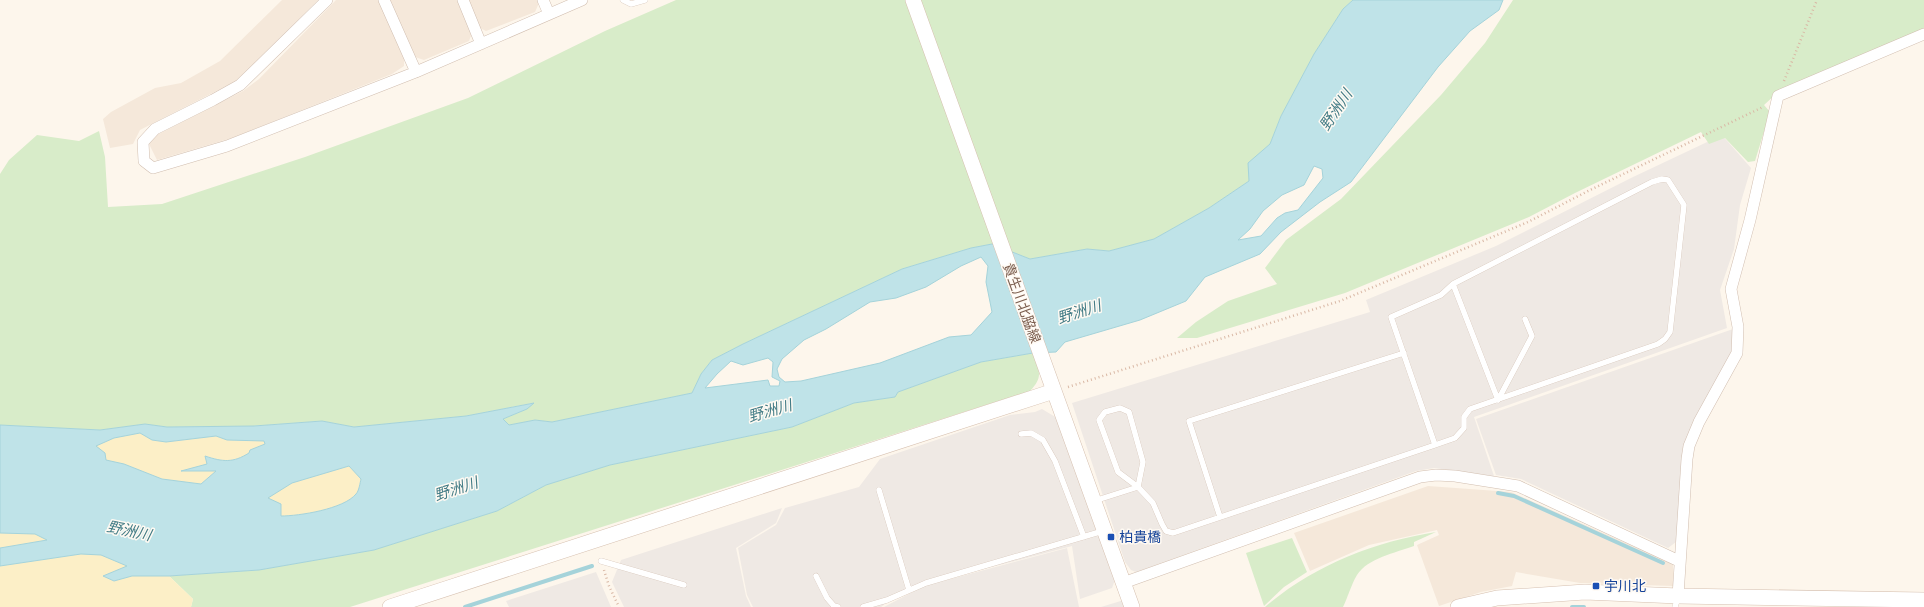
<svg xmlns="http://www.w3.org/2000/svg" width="1924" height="607" font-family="'DejaVu Sans','Noto Sans JP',sans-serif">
	<rect width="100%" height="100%" fill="#fdf6ec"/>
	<path fill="#f5e8da" d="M282,0H318L236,81L140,130L133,144L110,148L103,119L111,112L155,88L181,83L220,61Z
		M336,0H380L404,57V66L392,74L232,138L157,160L147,140L243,91L259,79Z
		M389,0H458L472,33L469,41L424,60L415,57Z
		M468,0H538L539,3L535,12L486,31L478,27Z
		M1428,486L1511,492L1673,564V586L1580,583L1516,572L1512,586L1481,592L1439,606L1417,545L1439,535L1437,530L1369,545L1310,571L1294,533Z"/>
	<path fill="#efe9e4" d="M1722,135L1751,168L1740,205L1734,249L1720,290L1727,328L1474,417L1494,476L1434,468L1416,471L1136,572L1131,570L1125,562L1072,403L1370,312L1366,300L1496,246L1631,178Z
		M1733,329V353L1693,422L1683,447L1676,542L1668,548L1521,479L1496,475L1476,419Z
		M1042,409L1057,418L1115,580L1112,588L1080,599L1072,546L927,584L889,601L881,607H753L747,595L738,548L776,525L785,508L859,487L880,459L1010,415L1035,412Z
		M782,508L776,523L736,548L746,596L751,607H624L612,582L621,560Z
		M1067,548L1079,607H884L924,586Z
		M596,572L611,607H509L506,601Z
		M1124,600L1126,607H1101Z"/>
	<path fill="#d8ecc9" d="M676,0H1353L1343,9L1314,54L1281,116L1270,144L1249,163V181L1209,208L1154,239L1109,251L1087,249L1030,259L992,244L971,248L902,269L743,344L712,360L701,374L692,393L552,422L535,420L509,425L503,419L527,409L533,403L466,416L354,427L322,421L254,426L167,427L145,424L100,430L0,425V174L9,160L37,135L79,141L99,131L105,157L108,207L162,204L305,157L468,98L605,31Z
		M1513,0H1924V32L1776,94L1764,105L1770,112L1755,161L1748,162L1725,138L1709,144L1701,132L1575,193L1529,217L1345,293L1197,338H1177L1196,322L1228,301L1277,284L1265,268L1286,240L1341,199L1441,95L1485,43Z
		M1033,353C1039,371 1044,376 1030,391L350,607H191L193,599L169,576L259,570L374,550L497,511L546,485L610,465L792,427L854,403L895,397L898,392L981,362Z
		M1436,532L1414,542V546C1395,553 1368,558 1357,575C1351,585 1348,597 1343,607H1265C1314,565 1374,542 1436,532Z
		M1292,538L1307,572L1284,587L1264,606L1246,553Z"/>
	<path fill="#fcefc7" d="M140,433L152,440L166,442L216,436L227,440H264L265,445L250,450L249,453C233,463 223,462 206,456L207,464L183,471H216L201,484L162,479L124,464L106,460L95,446L114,438Z
		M349,466L361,479C360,483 359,491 356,494C344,509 299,516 281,516L268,497L292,483Z
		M0,533L35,534L48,540L0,548Z
		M81,554L101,555L128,566L103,576L114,581L132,576H169L193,599L191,607H0V566Z"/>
	<path fill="#bfe3e8" stroke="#a5d3da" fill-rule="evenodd" d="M1353,0H1503L1499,10L1470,31L1438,67L1351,182L1320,202L1281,232L1260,254L1205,277L1186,301L1140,320L1065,342L1056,352L1033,353L981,362L898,392L895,397L854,403L792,427L610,465L546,485L497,511L374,550L259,570L169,576H132L114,581L103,576L127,566L101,555L81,554L0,566V548L47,540L35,534L0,533V425L100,430L145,424L167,427L254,426L322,421L354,427L466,416L534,403L527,409L503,419L509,425L535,420L552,422L692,393L701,374L712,360L743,344L902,269L971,248L992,244L1030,259L1087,249L1109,251L1154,239L1209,208L1249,181L1248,163L1270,144L1281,116L1314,54L1343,9ZM1314,166L1322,169L1323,178L1298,210L1285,213L1277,218L1261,236L1238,240L1250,229L1263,211L1282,195L1304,185ZM981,257L988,266L986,282L992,312L971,335L949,337L880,363L801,381L785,382L779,377L777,369L782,359L804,340L826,329L870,302L896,298L926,287L961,266ZM768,358L773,362L772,377L780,381L779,386H770L768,380L705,388L717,374L731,361L743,365ZM140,433L152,440L166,442L216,436L227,440L264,441L265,444L250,450L249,453C233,463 223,462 205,456L207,464L181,471H216L201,484L162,479L124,464L106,460L105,453L96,446L114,438ZM349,466L361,479C360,483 359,491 356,494C344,509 299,516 281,516V504L268,498L292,483Z"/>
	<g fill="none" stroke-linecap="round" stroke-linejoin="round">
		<path stroke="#a5d3da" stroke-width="4" d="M1498,493L1514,496L1663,563
			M465,607L592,566
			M1572,607H1584"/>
		<g stroke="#d1beb0" stroke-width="6">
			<path id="lane" d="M623,0L631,4L645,0
				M1453,284L1498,400
				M1498,400L1532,336L1525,319
				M1021,434L1031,433L1043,440L1055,461L1084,537
				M1138,487L1143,462L1129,412L1120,408L1105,412L1099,420L1118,472L1138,487L1153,503L1162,524L1166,531L1173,533L1435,445L1455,438L1464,428V417L1470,409L1658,344L1665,339L1670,332L1684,205L1668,180L1662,179L1652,182L1453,284L1441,295L1391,317L1435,445
				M879,490L909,590
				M1094,501L1138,487
				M1220,517L1189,421L1404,353
				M601,561L684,585
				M816,576L827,598L834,606L838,607
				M863,607L887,600L926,583L1103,531
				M1675,607L1678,597"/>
		</g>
		<g stroke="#d1beb0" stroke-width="12">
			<path id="street" d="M327,0L240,85L213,100L155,129L143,142L144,161L153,168L227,146L416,72L582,0
				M384,0L416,72
				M463,0L481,44
				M543,0L549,14
				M1123,583L1420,477L1436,475L1455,476L1518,486L1679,561
				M1678,596L1687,459L1689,446L1699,422L1737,353L1738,327L1731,289L1750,220L1778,96L1924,34"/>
		</g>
		<g stroke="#d6c0b0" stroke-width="16">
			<path id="secondary" d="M913,0L1132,607
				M390,607L1054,391
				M1458,607L1497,598L1585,592L1678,596L1924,600"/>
		</g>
		<path stroke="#d9b8a5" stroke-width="2.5" stroke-dasharray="1 3" stroke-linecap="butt" d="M1784,81L1817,0
			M1068,387L1340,301L1528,222L1590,190L1763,107
			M604,570L609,586L619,607"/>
		<use href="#lane" stroke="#fff" stroke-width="5.5"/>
		<use href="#street" stroke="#fff" stroke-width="11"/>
		<use href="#secondary" stroke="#fff" stroke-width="15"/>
	</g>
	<g fill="#1a4fb4" stroke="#fffaf3" stroke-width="1.5">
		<rect x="1107" y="533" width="8" height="8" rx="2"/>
		<rect x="1592" y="582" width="8" height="8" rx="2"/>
	</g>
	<g text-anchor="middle" stroke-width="3" stroke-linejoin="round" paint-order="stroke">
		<g font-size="14" fill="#7a5c4d" stroke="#fffaf3">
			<text transform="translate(1022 303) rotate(70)" y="5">貴生川北脇線</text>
		</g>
		<g font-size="14" fill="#164399" stroke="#fffaf3" text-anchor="start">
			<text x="1119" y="542">柏貴橋</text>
			<text x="1604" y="591">宇川北</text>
		</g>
		<g font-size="15" font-style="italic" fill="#437c86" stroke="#fffaf3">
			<text transform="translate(1336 110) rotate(-56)" y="5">野洲川</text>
			<text transform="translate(1079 312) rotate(-18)" y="5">野洲川</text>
			<text transform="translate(770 411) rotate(-16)" y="5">野洲川</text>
			<text transform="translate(456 489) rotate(-18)" y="5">野洲川</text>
			<text transform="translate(129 531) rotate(12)" y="5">野洲川</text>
		</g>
	</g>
</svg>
